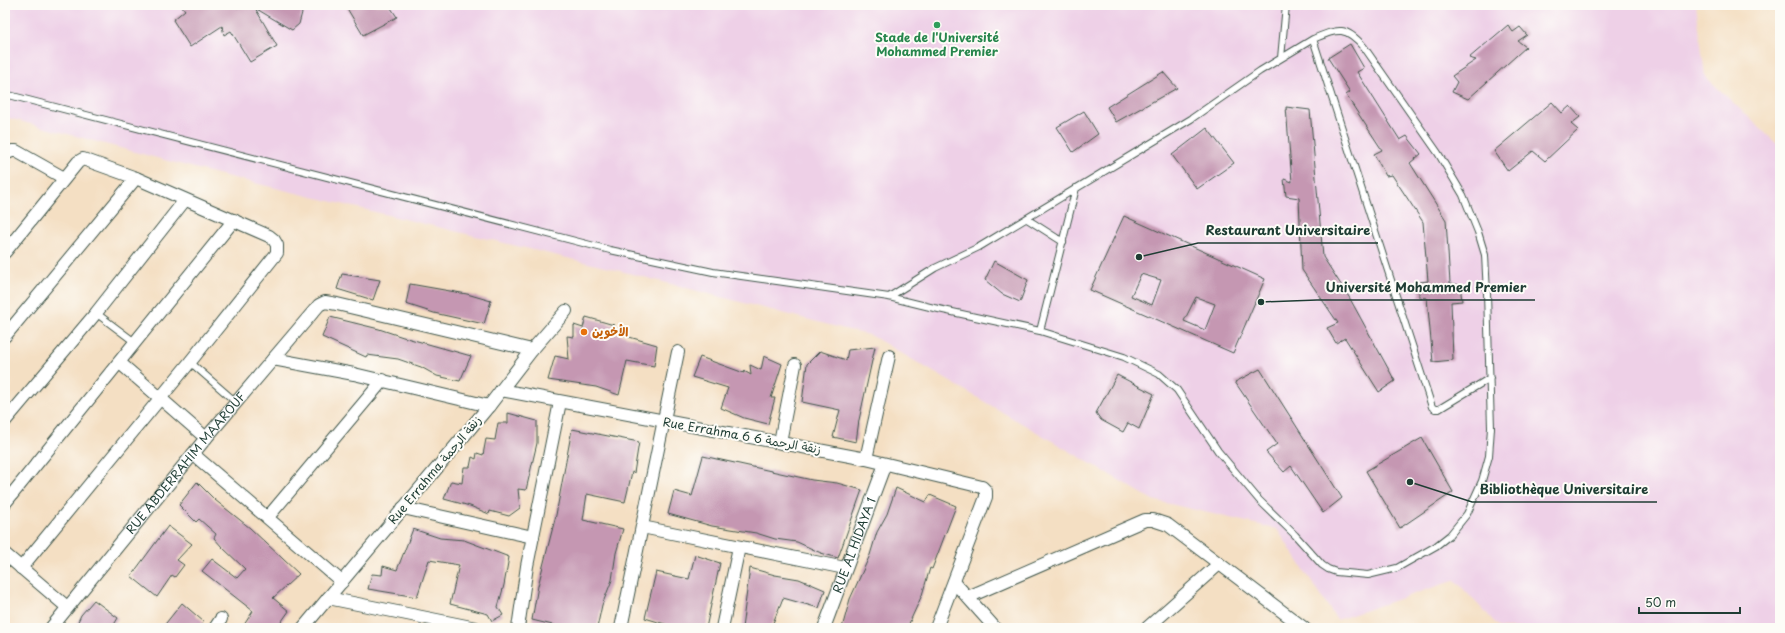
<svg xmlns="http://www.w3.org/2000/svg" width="1785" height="633" font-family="'Playpen Sans','Playpen Sans Arabic',sans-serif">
	<rect width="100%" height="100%" fill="#fdfcf7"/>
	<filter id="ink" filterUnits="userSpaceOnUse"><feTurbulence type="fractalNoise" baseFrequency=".025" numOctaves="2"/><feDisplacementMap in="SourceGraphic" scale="8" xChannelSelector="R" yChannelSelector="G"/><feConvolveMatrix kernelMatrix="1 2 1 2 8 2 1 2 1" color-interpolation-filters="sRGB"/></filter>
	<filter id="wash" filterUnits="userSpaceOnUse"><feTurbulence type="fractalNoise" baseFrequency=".012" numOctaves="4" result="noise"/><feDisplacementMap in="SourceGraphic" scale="16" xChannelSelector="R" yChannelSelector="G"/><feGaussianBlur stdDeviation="0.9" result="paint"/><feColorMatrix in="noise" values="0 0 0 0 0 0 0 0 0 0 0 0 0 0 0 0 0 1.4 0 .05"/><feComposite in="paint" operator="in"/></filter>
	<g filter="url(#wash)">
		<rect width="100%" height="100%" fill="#f4dfc3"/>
		<path fill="#eed0e7" d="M5,5H1696L1705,76L1780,147V628H1500L1455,580L1337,620L1277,529L1153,500L872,336L613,269L209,172L5,117Z"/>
		<g id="blocks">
			<path fill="#c597b2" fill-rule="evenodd" d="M181,5H235L237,8L243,5H304L299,24L292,30L255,8L277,46L250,62L231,31L224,35L222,26L190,47L173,20L185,10Z
				M345,5H389L397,17L363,35Z
				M1508,25L1513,32L1520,27L1527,35L1518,41L1526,47L1468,99L1452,92L1457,82L1452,76L1476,60L1469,58Z
				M1350,44L1364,68L1357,72L1400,140L1407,136L1421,154L1410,163L1446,220L1450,283L1460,285L1462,301L1451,302L1453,360L1433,362L1427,298L1419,297V282L1428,281L1423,222L1392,175L1386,176L1374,154L1382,150L1346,95L1350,92L1328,58Z
				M1163,72L1177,88L1116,122L1107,107Z
				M1552,102L1562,113L1570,106L1580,117L1571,124L1578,130L1545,161L1533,151L1508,171L1494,151Z
				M1286,107L1310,110L1323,257L1349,297L1395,381L1379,392L1345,338L1336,343L1327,328L1338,323L1302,270L1299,198L1286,196L1284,179L1292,182Z
				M1084,111L1098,134L1073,152L1057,127Z
				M1207,128L1234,163L1197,189L1172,155Z
				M1124,216L1265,279L1233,353L1090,290ZM1141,274L1161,280L1152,305L1131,296ZM1196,297L1215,304L1205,330L1184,321Z
				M994,261L1028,280L1020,302L1002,294L985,280Z
				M342,274L380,280L373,300L337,289Z
				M410,284L467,294L491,301L484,324L434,313L406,304Z
				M330,317L379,329L403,337L471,356L460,381L437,376L421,367L398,359L367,355L366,357L322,337Z
				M586,317L614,325L612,332L657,345L654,366L627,361L619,395L596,387L548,380L555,356L569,359L567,336L574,337V325L583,328Z
				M875,347L859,420L856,442L833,437L840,410L802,402L807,364L820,351L846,360L848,350Z
				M764,356L782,364L771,398H775L768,424L744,418L721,408L728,388L692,377L700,357L744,373V371L751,375L750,365L761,370Z
				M1260,369L1342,498L1323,513L1291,466L1284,472L1266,452L1277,444L1235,382Z
				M1117,375L1154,394L1139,429L1128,423L1123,432L1101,420L1096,413Z
				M508,413L537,421V443L526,490L518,489L520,508L509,516L490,511L489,514L470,506L444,499L451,481L462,483L464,467H470L472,457L476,459L477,453L483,455L486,439L495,440L498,423H508Z
				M572,429L639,442L634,473L632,472L625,502L587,494L583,520L623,529L616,553L612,580L602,605L597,628H565L532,620L538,586L556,515Z
				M1422,438L1453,492L1400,528L1366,471Z
				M703,456L812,480L837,483L862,490L838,558L821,553L797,542L775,539L756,533L712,526L668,514L674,491L692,496Z
				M197,482L215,500L250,528L299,574L273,598L289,611L277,628H242L253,611L202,571L212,559L237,578L245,569L222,547L214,538L216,534L199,519L196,522L179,505Z
				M896,488L926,502L930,495L956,506L932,569L930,568L922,595L907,628H842L850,599L870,555L877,532L887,514Z
				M168,526L192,544L177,560L184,565L175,577L172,575L157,597L131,576Z
				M413,529L440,538L464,540L509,557L504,585L498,607L503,615L492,621L488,614L450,604L459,565L429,560L417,597L368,589L372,574L382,575L383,566L397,570Z
				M695,555L720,563L706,628H678L645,618L656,572L689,579Z
				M750,568L775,575L799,579L825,590L819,608L783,598L771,628H742Z
				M94,600L118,618L112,628H75L81,615Z
				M182,603L204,622L198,628H162Z"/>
		</g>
	</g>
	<g filter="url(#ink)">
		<use href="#blocks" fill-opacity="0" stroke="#3f5549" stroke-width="1"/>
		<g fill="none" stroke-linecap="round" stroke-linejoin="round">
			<g stroke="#3f5549" stroke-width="8">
				<path id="service" d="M1281,58L1286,5
					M5,94L610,250L713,272L889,297L934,308L1040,331L1124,357L1159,374L1177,390L1218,451L1259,500L1295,535L1322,565L1328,569L1336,572L1368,575L1397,568L1436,546L1450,535L1467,514L1482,481L1489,456L1491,428L1487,293L1485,255L1478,232L1463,195L1438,153L1364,47C1345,25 1338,29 1313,39
					M1027,219L1063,242
					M889,297L935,268L979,247L1191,119L1260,71L1313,39L1432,407L1435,409H1439L1490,378
					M96,313L136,343
					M1040,331L1076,188
					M190,362L237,403"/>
			</g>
			<g stroke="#3f5549" stroke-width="14">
				<g id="minor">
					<path d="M5,154L12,151H16L64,178"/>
					<path d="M5,252L78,162L83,159L136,178L269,236L274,240L277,245V253L190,362L21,568"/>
					<path d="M5,336L136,178"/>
					<path d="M273,359L354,374L489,406"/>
					<path d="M120,363L206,438"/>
					<path d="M501,390L866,459L982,487L986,491V497L936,628"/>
					<path d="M5,421L96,313L185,200"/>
					<path d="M780,442L795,365"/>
					<path d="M193,454L342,582"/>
					<path d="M866,459L889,356"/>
					<path d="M5,503L234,220"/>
					<path d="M403,508L533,537"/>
					<path d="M268,517L383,380"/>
					<path d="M642,527L845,568"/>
					<path d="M5,554L67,607"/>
					<path d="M954,582L995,628"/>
					<path d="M968,597L1145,520H1153L1168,525L1304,628"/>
					<path d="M328,598L476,628"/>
					<path id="s1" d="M51,628L206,438L319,305L325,302L337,304L532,350"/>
					<path d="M215,628L221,619"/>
					<path d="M303,628L489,406L532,350L566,311"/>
					<path d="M518,628L527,566L560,402"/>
					<path d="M621,628L678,352"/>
					<path d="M722,628L739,547"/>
					<path id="s2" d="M824,628L885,464"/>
					<path d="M1147,628L1219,564"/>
				</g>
			</g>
			<use href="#service" stroke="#fff" stroke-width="6"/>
			<use href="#minor" stroke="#fff" stroke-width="12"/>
		</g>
	</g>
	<circle fill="#2e9e5b" stroke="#fdfcf7" stroke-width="1.5" cx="937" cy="25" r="4"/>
	<circle fill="#e8710a" stroke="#fdfcf7" stroke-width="1.5" cx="584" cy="332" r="4"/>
	<g text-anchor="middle" stroke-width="4" stroke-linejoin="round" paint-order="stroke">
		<g font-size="12" font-weight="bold" fill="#27864d" stroke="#fdfcf7">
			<text x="937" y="42">Stade de l'Université<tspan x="937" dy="14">Mohammed Premier</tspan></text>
		</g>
		<g font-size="12" font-weight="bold" fill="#c56008" stroke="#fdfcf7" text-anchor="start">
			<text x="592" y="336">الأخوين</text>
		</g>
		<g font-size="12" fill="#1f3d34" stroke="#fdfcf7">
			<text transform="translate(742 436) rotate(10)" y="4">Rue Errahma 6 6 زنقة الرحمة</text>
			<text dy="4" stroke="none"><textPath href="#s1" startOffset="213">RUE ABDERRAHIM MAAROUF</textPath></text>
			<text transform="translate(435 470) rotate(-50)" y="4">Rue Errahma زنقة الرحمة</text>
			<text dy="4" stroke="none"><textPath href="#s2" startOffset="88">RUE AL HIDAYA 1</textPath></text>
		</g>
	</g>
	<path fill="none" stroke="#1f3d34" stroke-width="1.5" d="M1139 257L1198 243H1378M1261 302L1317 300H1535M1410 482L1472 502H1657"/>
	<g fill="#1f3d34" stroke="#fdfcf7" stroke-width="1.5">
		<circle cx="1139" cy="257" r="4"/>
		<circle cx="1261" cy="302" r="4"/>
		<circle cx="1410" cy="482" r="4"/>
	</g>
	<g font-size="13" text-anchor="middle" font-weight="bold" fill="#1f3d34" stroke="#fdfcf7" stroke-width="4" stroke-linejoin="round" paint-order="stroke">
		<text x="1288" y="235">Restaurant Universitaire</text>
		<text x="1426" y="292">Université Mohammed Premier</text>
		<text x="1564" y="494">Bibliothèque Universitaire</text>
	</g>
	<rect width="1785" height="633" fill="none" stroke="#fdfcf7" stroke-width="20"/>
	<path d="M1639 607v6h101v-6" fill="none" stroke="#1f3d34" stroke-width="2"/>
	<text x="1645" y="607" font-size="12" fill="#1f3d34" stroke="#fdfcf7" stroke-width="3" paint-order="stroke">50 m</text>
</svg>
